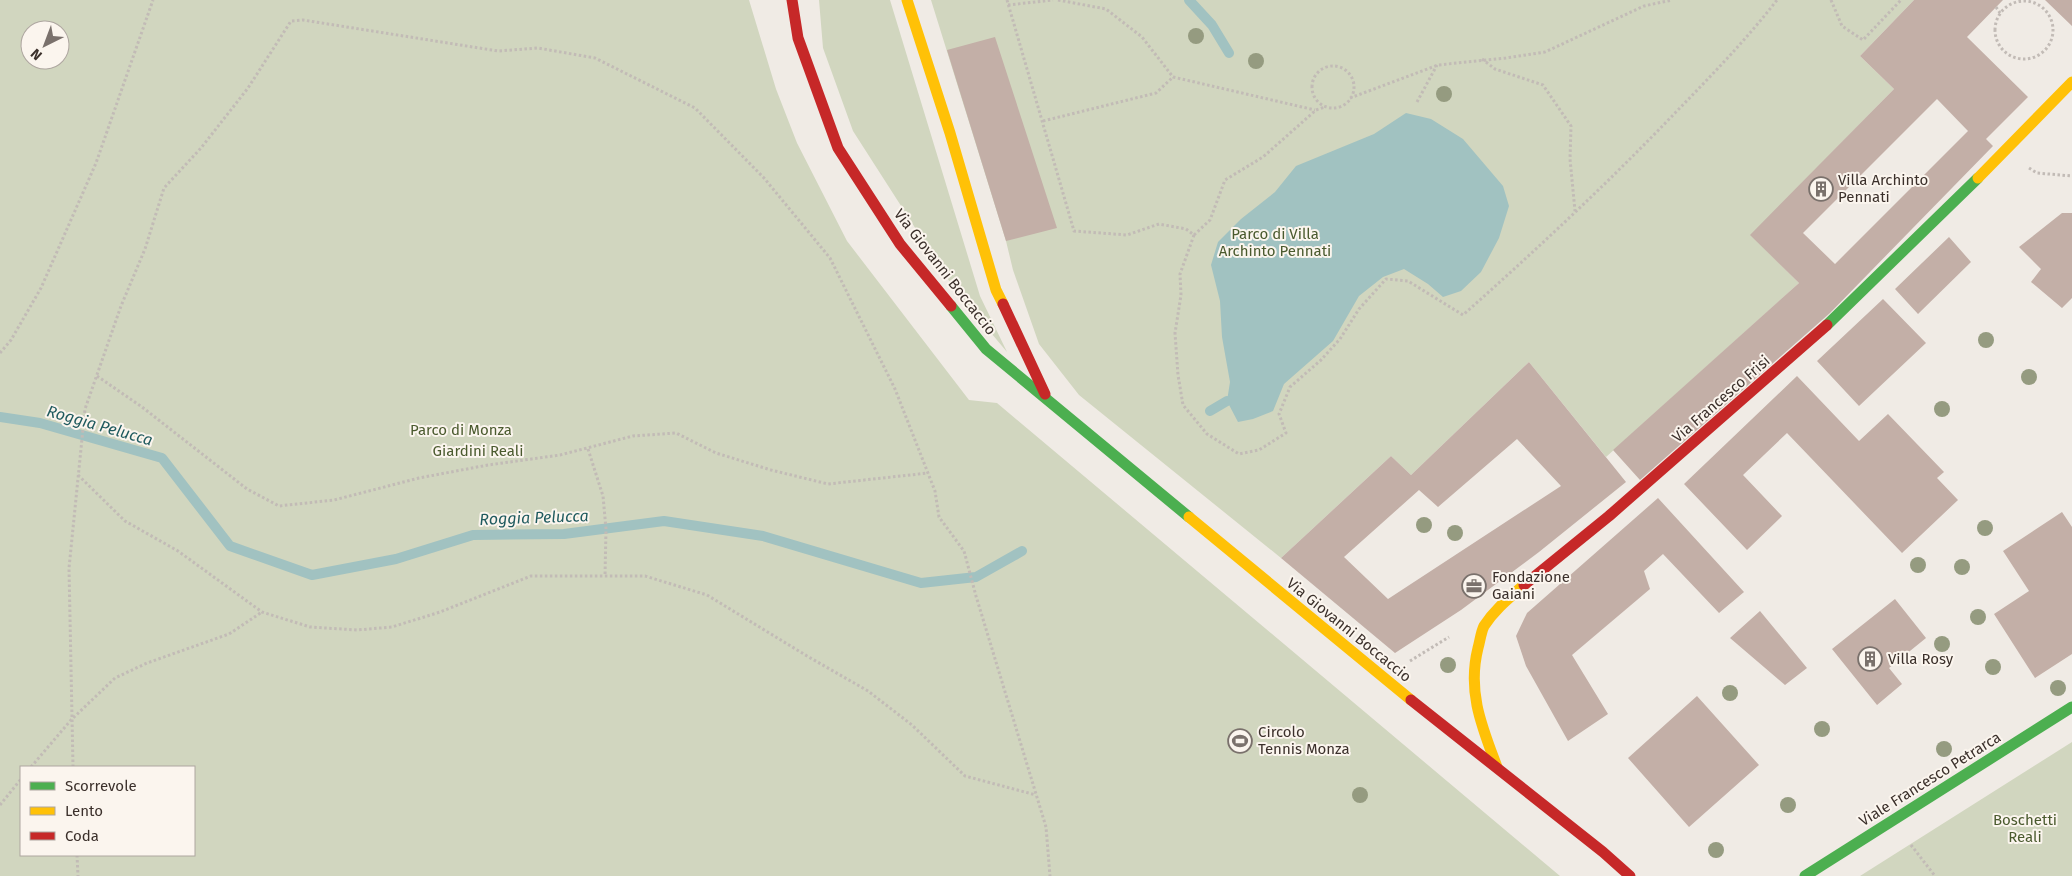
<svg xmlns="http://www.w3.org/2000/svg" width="2072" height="876" font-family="'Fira Sans',sans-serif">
	<rect width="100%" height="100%" fill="#f0ebe5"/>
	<path fill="#d1d6bf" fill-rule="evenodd" d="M0,0H749L776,89L797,143L847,241L969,400L997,403L1560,876H0ZM30,30H60V60H30ZM21,767H194V855H21Z
		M819,0H890L980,296L1007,352L955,290L853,131L823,48Z
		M931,0H1914L1860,56L1894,89L1751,235L1799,283L1606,457L1529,362L1411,475L1391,456L1281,558L1079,395L1039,344L1013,270L1006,241Z
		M2072,742V876H1860Z"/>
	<path fill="#a1c2c1" d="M1406,113L1431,119L1463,139L1503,186L1509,206L1499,238L1481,272L1461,291L1443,297L1428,284L1404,269L1383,277L1359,296L1333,341L1284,384L1273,411L1253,419L1238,422L1227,401L1230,382L1222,337L1220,301L1211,265L1218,242L1241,219L1275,192L1296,166L1374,134Z"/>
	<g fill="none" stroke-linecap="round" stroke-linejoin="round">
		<path stroke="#a1c2c1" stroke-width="10" d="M1189,0L1212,25L1229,53
			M1210,411L1227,401
			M0,417L40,423L162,458L230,546L312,575L396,559L473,535L564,534L664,521L763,536L921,583L976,577L1022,551"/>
	</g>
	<path fill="#c3afa7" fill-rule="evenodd" d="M1914,0H2003L1967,37L2028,97L1986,139L1993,146L1830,313L1640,480L1613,450L1799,283L1750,235L1894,89L1860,56ZM1937,99L1968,131L1835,264L1803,233Z
		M2045,0H2072V26Z
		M995,37L1057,228L1006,241L947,50Z
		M2062,213H2072V298L2062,308L2031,282L2041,269L2019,247Z
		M1949,237L1971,262L1918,314L1895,289Z
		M1883,299L1926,343L1859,406L1817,361Z
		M1529,362L1626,482L1539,552L1461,610L1395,653L1281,558L1391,456L1411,475ZM1517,439L1561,486L1388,599L1344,557L1419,490L1438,507Z
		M1797,376L1859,441L1888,414L1944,472L1937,478L1958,500L1902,553L1787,433L1743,475L1782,516L1747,550L1684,484Z
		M1658,498L1744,592L1719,613L1663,554L1644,571L1650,589L1572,655L1608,714L1568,741L1526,666L1516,636L1527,613Z
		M2062,512L2072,527V654L2035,678L1994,614L2029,591L2003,551Z
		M1895,599L1926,638L1889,668L1902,684L1877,705L1832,649Z
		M1760,611L1807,668L1785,685L1730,638Z
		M1697,696L1759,765L1689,827L1628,758Z"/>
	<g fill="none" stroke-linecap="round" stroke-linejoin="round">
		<path stroke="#c2bbb6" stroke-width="3" stroke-dasharray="2.5 2.5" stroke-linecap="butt" d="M1007,0L1074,231L1127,235L1159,224L1186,229L1194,235L1210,220L1225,180L1263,157L1316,110L1325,107
			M1058,0L1106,9L1142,37L1173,77L1315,110
			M1831,0L1842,26L1863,40L1901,0
			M1995 30a29 29 0 1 1 58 0a29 29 0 1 1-58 0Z
			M1008,5L1053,0
			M1996,7L2000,13
			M1482,59L1495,69L1543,85L1571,126L1570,159L1575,211
			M1312 87a21 21 0 1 1 42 0a21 21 0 1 1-42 0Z
			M1350,98L1438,65L1506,58L1545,52L1644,6L1672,0
			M1417,102L1437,65
			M1043,121L1156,93L1173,77
			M2029,168L2037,173L2072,176
			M1194,235L1180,274L1181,295L1175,333L1178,375L1183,405L1207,434L1239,454L1259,450L1286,433L1279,414L1290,387L1321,360L1340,339L1359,309L1386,279L1408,281L1463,315C1536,250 1607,184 1675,113C1710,77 1746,40 1777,0
			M0,353L11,340L41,288L96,163L153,0
			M97,376L142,407L247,489L279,506L334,500L419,478L488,465L560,455L633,436L676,433L716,453L771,470L828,484L928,473
			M588,449L603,496L606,529L605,576
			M78,475L125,521L178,551L262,612L310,627L357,630L392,627L440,612L531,576H645L707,595L807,656L868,691L912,725L965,776L1036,795
			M1410,661L1449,637
			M31,767L71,720L115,678L147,663L229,634L262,612
			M73,767L69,568L85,409L121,306L145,249L164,188L201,148L248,88L291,21L303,20L498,51L538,48L595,58L695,108L764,178L830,258L895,389L935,491L939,517L964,551L976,596L1046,827L1050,876
			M0,805L21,779
			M1911,845L1935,876
			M77,855L78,876"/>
		<path stroke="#4caf50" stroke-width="11" d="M951,306L986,349L1189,517
			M1827,325L1978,178
			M1805,876L2072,707"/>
		<path stroke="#ffc107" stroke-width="11" d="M907,0L950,133L996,290L1003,304
			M1978,178L2072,82
			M1189,517L1411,700
			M1497,767C1482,727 1467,692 1478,648C1480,641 1481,632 1484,626C1495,609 1509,598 1524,585"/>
		<path stroke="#c62828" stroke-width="11" d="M792,0L798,38L838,148L900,244L951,306
			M1003,304L1045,394
			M1524,585L1609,516L1827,325
			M1411,700L1603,852L1630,876"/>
	</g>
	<g fill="#959b80">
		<circle cx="1196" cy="36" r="8"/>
		<circle cx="1256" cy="61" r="8"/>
		<circle cx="1444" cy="94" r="8"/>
		<circle cx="1986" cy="340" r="8"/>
		<circle cx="2029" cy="377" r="8"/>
		<circle cx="1942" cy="409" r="8"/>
		<circle cx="1424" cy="525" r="8"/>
		<circle cx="1985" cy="528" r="8"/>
		<circle cx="1455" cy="533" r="8"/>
		<circle cx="1918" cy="565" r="8"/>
		<circle cx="1962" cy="567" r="8"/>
		<circle cx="1978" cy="617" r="8"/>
		<circle cx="1942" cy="644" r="8"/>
		<circle cx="1448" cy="665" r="8"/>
		<circle cx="1993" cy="667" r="8"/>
		<circle cx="2058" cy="688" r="8"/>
		<circle cx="1730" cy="693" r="8"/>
		<circle cx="1822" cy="729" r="8"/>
		<circle cx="1944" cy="749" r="8"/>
		<circle cx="1360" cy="795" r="8"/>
		<circle cx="1788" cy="805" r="8"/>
		<circle cx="1716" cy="850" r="8"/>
	</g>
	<defs>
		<g id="building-ring" transform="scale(1.25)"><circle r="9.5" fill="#fbf5ee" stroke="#7a716c" stroke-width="1.5"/><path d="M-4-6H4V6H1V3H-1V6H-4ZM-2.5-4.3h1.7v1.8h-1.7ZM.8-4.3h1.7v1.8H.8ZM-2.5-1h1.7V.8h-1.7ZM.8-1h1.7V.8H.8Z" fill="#7a716c"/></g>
		<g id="office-ring" transform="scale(1.25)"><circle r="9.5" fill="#fbf5ee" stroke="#7a716c" stroke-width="1.5"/><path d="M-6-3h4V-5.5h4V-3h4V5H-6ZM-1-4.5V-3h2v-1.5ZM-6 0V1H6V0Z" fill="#7a716c"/></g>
		<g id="stadium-ring" transform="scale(1.25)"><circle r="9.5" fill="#fbf5ee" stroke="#7a716c" stroke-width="1.5"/><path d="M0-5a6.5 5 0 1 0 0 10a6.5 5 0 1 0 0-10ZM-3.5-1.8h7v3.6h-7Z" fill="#7a716c"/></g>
	</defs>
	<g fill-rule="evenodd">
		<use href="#building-ring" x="1821" y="189"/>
		<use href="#office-ring" x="1474" y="586"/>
		<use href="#building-ring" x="1870" y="659"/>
		<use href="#stadium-ring" x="1240" y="741"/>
	</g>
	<g text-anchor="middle" stroke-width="4" stroke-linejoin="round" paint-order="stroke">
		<g font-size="15" fill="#3b302b" stroke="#fbf5ee" text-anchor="start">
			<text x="1838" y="185">Villa Archinto<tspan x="1838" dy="17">Pennati</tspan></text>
			<text x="1492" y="582">Fondazione<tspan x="1492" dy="17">Gaiani</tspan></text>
			<text x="1888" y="664">Villa Rosy</text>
			<text x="1258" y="737">Circolo<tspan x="1258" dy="17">Tennis Monza</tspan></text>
		</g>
		<g font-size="15" fill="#4a5a2e" stroke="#fbf5ee">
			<text x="1275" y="239">Parco di Villa<tspan x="1275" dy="17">Archinto Pennati</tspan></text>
			<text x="461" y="435">Parco di Monza</text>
			<text x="478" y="456">Giardini Reali</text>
			<text x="2025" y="825">Boschetti<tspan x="2025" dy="17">Reali</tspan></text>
		</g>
		<g font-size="15" fill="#3b302b" stroke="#fbf5ee">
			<text transform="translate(945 272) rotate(52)" y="5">Via Giovanni Boccaccio</text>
			<text transform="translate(1721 399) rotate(-41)" y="5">Via Francesco Frisi</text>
			<text transform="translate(1349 630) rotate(39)" y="5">Via Giovanni Boccaccio</text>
			<text transform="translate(1930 779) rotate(-32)" y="5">Viale Francesco Petrarca</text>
		</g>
		<g font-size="16" font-style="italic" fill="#1f5a5e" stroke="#fbf5ee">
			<text transform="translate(100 425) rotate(16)" y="6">Roggia Pelucca</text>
			<text transform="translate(534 517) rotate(-2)" y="6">Roggia Pelucca</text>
		</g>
	</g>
	<rect x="20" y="766" width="175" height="90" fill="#fbf5ee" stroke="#aea6a0"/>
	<rect x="30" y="782" width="25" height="8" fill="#4caf50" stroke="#aea6a0"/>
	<text x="65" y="791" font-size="15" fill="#3b302b">Scorrevole</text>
	<rect x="30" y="807" width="25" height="8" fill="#ffc107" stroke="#aea6a0"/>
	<text x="65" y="816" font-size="15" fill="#3b302b">Lento</text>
	<rect x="30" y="832" width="25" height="8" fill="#c62828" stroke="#aea6a0"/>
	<text x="65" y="841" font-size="15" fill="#3b302b">Coda</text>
	<g transform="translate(45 45) rotate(222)"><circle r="24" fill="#fbf5ee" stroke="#aea6a0"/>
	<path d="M0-4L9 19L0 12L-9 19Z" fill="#7a716c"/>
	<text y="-8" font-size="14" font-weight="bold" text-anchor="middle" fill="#3b302b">N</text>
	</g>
</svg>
